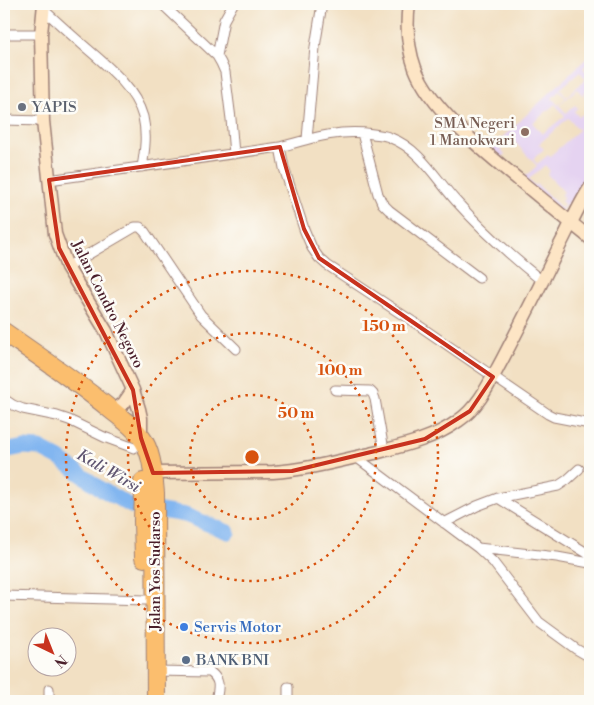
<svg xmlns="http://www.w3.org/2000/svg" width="594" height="705" font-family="'Libre Bodoni',serif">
	<rect width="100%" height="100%" fill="#fdfcf7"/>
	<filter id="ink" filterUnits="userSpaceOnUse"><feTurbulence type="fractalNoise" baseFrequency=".02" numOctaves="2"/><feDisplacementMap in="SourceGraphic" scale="10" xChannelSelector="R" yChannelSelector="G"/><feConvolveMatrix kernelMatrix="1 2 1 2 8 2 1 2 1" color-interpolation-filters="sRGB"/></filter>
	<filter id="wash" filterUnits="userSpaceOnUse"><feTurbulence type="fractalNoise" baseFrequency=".0096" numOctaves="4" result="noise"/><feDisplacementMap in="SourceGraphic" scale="20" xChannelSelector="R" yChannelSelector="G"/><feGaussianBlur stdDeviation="1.12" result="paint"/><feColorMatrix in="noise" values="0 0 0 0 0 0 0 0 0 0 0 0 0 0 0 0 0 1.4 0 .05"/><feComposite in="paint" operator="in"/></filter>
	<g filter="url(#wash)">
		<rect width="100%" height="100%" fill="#f2e0c3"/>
		<path fill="#e5d3f1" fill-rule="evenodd" d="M590,55V61L583,68L590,76V87L583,94L590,103L577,89L559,105L566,113L575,105L578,108L574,111L579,117L582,114L587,119L590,116V185L560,211L522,181L490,149ZM580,72L586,79L566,97L560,89ZM559,91L566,98L558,105L552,98ZM555,104L565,116L542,134L533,123ZM568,118L579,130L550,156L548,155L537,164L533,159L544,149L539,144ZM512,139L537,166L521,180L501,158L505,154L500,149ZM545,165L550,171L547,174L564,192L561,195L564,198L561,201L565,205L561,208L537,184L535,186L529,179Z"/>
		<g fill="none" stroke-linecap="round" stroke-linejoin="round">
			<path stroke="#82b6f0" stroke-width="15" d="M4,451L24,447L39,448L60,459L101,489L131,506L185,515L228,532"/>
		</g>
	</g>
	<g filter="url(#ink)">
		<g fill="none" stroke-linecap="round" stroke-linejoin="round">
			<g stroke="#9e8077" stroke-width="11">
				<path id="street" d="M162,4L217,56L224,20L233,4
					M43,9C56,21 69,33 83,45C105,64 135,87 143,117C147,134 145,150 142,167
					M4,34H41
					M217,56L221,63L225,72L231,119L234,154
					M4,120L43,121
					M362,133L378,194L382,203L389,210L479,278
					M307,139L315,47L322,4
					M280,147C312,138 339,129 373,134C379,135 386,135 391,138C420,149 436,179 456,201C482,230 511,256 542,281
					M49,180L280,147L284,168L304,229L312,248L319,258L327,265L421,327L548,414L554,417L590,424
					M67,267L135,227H140L145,232L201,315L236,349
					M335,390L370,391L373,394L375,399L384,450
					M4,399L13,405L23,409L57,416L69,420L104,437L134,448
					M356,457L478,548L493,562L539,622L576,649L590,657
					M498,498L590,555
					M444,523L477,506L498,498L558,486L567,480L579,469
					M478,548L557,557L590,563
					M4,596L146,600
					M156,671L210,672C222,681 218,689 216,701
					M49,701V689
					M288,701V687"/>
			</g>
			<g stroke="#9e8077" stroke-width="15">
				<path id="secondary" d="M44,4L41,34L43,121L55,234L67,267L106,331L133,390L139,409L141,418V438
					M409,4C406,25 408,48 415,68C431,110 485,152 519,180C542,199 566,219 590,238
					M113,411L124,403L133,390
					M153,473L273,472C306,470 338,461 370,454C401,446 432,440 458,421C479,407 490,382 502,360C522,322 541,284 560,245C570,226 578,206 590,188"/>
			</g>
			<g stroke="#9e8077" stroke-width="20">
				<path id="highway" d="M4,332C40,357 76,381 110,409C121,418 133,426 141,437C153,453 153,475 155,493L156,701
					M143,482L144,492L143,521L144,558"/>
			</g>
			<use href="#street" stroke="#fff" stroke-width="9"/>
			<use href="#secondary" stroke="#fde5c5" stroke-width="12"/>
			<use href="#highway" stroke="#fbbe6e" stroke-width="18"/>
		</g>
	</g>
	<path fill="none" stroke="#c8321e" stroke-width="4" stroke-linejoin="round" d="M280,147L304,229L319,258L493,377L470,411L425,439L292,471L153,473L141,438L133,390L59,248L49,180Z"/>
	<g fill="none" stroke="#d8530f" stroke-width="2.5" stroke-dasharray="2.5 5">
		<circle cx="252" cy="457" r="62"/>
		<circle cx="252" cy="457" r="124"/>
		<circle cx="252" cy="457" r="186"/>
	</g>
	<circle fill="#6b7280" stroke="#fdfcf7" stroke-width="2" cx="22" cy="107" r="5"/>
	<circle fill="#8d6e63" stroke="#fdfcf7" stroke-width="2" cx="525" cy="132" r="5"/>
	<circle fill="#3f7fe0" stroke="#fdfcf7" stroke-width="2" cx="184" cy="627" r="5"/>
	<circle fill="#5c6f8a" stroke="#fdfcf7" stroke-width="2" cx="186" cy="660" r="5"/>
	<g text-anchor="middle" stroke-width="5" stroke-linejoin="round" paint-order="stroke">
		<g font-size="15" fill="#5b616d" stroke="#fdfcf7" text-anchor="start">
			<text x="32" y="112">YAPIS</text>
		</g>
		<g font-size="15" fill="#785e54" stroke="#fdfcf7" text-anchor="end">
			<text x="515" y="128">SMA Negeri<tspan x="515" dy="17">1 Manokwari</tspan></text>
		</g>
		<g font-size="15" fill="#4a1f2b" stroke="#fdfcf7">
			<text transform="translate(108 304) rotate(63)" y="5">Jalan Condro Negoro</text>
			<text transform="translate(155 571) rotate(-90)" y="5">Jalan Yos Sudarso</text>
		</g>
		<g font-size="15" fill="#366cbe" stroke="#fdfcf7" text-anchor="start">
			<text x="194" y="632">Servis Motor</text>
		</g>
		<g font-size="15" fill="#4e5e75" stroke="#fdfcf7" text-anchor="start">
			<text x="196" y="665">BANK BNI</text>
		</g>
		<g font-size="16" font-style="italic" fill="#5e5470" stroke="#fdfcf7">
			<text transform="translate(109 470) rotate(30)" y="6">Kali Wirsi</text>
		</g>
	</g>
	<circle cx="252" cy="457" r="8" fill="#d8530f" stroke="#fdfcf7" stroke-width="2.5"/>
	<g font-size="15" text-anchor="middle" font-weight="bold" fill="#d8530f" stroke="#fdfcf7" stroke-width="5" stroke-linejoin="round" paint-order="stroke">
		<text x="384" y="331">150 m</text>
		<text x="340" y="375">100 m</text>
		<text x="296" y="418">50 m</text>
	</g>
	<rect width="594" height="705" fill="none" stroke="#fdfcf7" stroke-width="20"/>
	<g transform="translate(52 652) rotate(137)"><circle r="24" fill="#fdfcf7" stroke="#b5a4a5"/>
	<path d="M0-4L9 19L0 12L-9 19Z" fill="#c8321e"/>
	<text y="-8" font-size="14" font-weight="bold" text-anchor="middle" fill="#4a1f2b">N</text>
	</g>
</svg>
